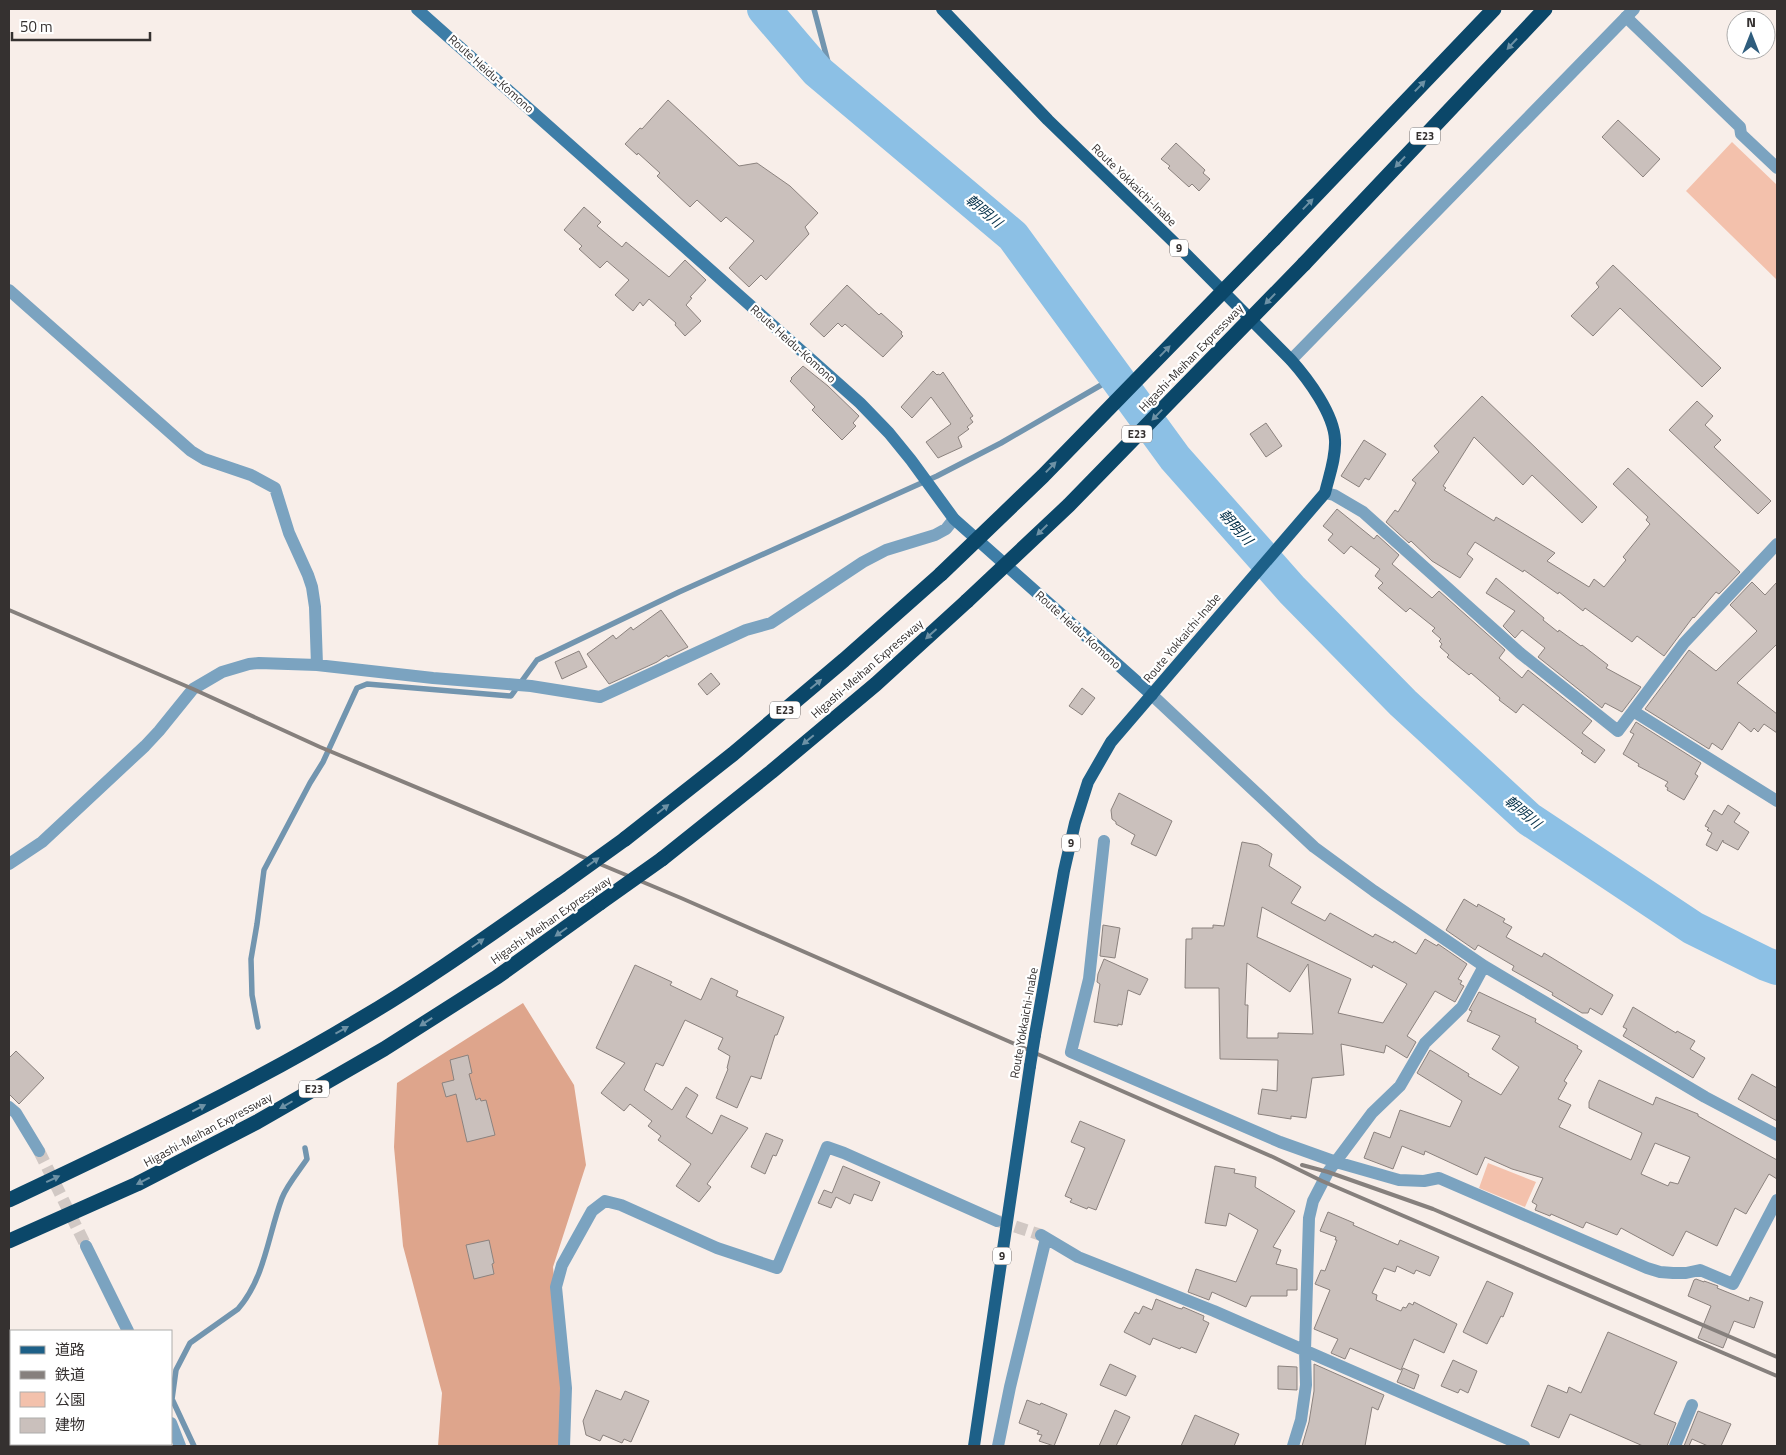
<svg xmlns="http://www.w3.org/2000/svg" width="1786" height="1455" font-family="'Titillium Web','Noto Sans JP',sans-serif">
	<rect width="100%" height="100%" fill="#f8eee9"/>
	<path fill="#f3c1ac" d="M1732,142L1777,185V280L1686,191Z
		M1488,1163L1536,1182L1525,1207L1479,1188Z"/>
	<path fill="#dea58c" d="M523,1003L574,1085L586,1165L553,1267L570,1446H438L442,1393L403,1246L394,1147L397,1083Z"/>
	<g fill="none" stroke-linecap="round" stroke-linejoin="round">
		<path stroke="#7295af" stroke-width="5.5" d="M814,9L834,85
			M258,1027L252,995L251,959L257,924L264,870L310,783L323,762L357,688L367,684L511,696L537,660L679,592L937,476L1001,443L1115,377
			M194,1446L172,1399L176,1370L190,1343L238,1309C265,1278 268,1235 282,1198C287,1185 299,1171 307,1159L305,1148"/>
		<path stroke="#8cc0e5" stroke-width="34" d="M764,9L817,71L1013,236L1175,458L1292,590L1403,703L1529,819L1693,928L1766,964L1777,968"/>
	</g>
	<path fill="#cac0bc" stroke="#8b827e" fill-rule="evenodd" d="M668,100L739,166L757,163L790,186L818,213L805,227L809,234L766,280L761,275L749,287L729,268L754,241L726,217L721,222L697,200L690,207L657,176L660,173L638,153L637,155L625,144L640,128L642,129Z
		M1618,120L1660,159L1643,177L1602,137Z
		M1176,143L1205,170L1203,173L1210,179L1199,191L1192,184L1189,187L1168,168L1170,166L1161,159Z
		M584,207L601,222L597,226L622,247L626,242L669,277L685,260L706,280L690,297L692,298L686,305L701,321L685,336L675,325L676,323L649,299L643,306L640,302L633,311L615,295L629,280L607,261L600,268L579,249L582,246L564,230Z
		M1613,265L1721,368L1702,387L1620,308L1593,336L1571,316L1599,287L1596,283Z
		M847,285L879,315L881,313L902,332L901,334L903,336L883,357L845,324L842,327L838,323L824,337L810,324Z
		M803,366L828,386L859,416L853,423L856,426L842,440L812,410L815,407L790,381L792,379L791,378Z
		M933,371L937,375L938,374L940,375L943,372L973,416L970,418L973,422L967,427L969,429L958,437L962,447L938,458L926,442L951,424L931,397L912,418L901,407Z
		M1482,396L1597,507L1582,523L1532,475L1523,485L1474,437L1443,486L1446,488L1444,490L1494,521L1496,517L1555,553L1547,561L1589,587L1594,579L1604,587L1626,560L1623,557L1650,524L1646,520L1648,517L1613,484L1628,468L1740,572L1719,594L1716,592L1694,618L1693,617L1664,656L1637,636L1632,642L1585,608L1583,611L1559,592L1558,594L1524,570L1523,572L1475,542L1467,554L1473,559L1460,578L1432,561L1411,541L1409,543L1386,522L1395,510L1398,512L1416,483L1412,480L1439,452L1434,446Z
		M1697,401L1713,416L1705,425L1721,440L1714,447L1771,501L1758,514L1669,430Z
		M1266,423L1282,446L1266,457L1250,434Z
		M1364,440L1386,454L1369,480L1365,478L1359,487L1341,476Z
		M1337,509L1374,539L1377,535L1399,555L1392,564L1432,598L1439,591L1505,650L1499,658L1522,678L1528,670L1592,721L1582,733L1605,750L1595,763L1581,753L1583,751L1523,704L1516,713L1499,700L1500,698L1471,673L1469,675L1447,657L1449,655L1440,647L1442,644L1439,641L1441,639L1432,631L1435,628L1410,608L1406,612L1378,588L1383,583L1375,576L1380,569L1351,546L1344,554L1328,540L1333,534L1323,526Z
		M1496,578L1544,618L1543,620L1558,632L1559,630L1581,646L1582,645L1608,665L1606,668L1641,687L1622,712L1605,703L1602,708L1538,657L1545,648L1522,630L1515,638L1503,626L1515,611L1486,593Z
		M1752,582L1765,595L1777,582V644L1737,683L1777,714V733L1764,724L1758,732L1754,728L1751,732L1739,722L1722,750L1712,743L1709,749L1645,709L1689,650L1716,671L1757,631L1730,605Z
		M661,610L688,647L668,657L667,655L657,662L609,684L587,654L613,635L616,639L631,627L633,630Z
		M579,651L587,667L562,679L555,662Z
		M711,673L720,684L707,695L698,684Z
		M1082,688L1095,698L1082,715L1069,706Z
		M1636,722L1701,763L1695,774L1698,776L1684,800L1667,790L1668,788L1665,786L1668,782L1638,766L1639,764L1623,754L1634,734L1630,732Z
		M1119,793L1172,821L1156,856L1131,844L1135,835L1116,824V822L1112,819L1111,810Z
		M1728,805L1740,813L1734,822L1749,832L1738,850L1723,842V840L1717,851L1706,845L1712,833L1707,830L1709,828L1705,826L1714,810L1722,815Z
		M1242,842L1258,845L1272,854L1269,866L1301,887L1291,903L1325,921L1330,913L1373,937L1375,934L1393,943L1394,941L1416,954L1425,939L1437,946L1438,944L1467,964L1458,979L1462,981L1460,984L1464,986L1455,1002L1435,991L1407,1036L1416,1042L1407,1058L1386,1045L1384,1053L1341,1044L1344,1075L1312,1078L1306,1118L1291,1116V1119L1258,1114L1262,1089L1277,1091L1278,1060L1220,1059L1219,988H1185L1186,939H1192V928H1213V925L1224,926ZM1262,907L1372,968L1373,965L1407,984L1383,1023L1338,1013L1351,979L1257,937ZM1247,963L1290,992L1308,964L1313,1034L1278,1033V1038H1247L1248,1005H1245Z
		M1464,899L1477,907L1478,904L1505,919L1503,922L1512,927L1506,937L1542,957L1544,953L1613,995L1602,1015L1590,1008L1588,1013H1582L1552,995L1553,993L1512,970L1514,966L1478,945L1475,950L1446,930Z
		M1103,925L1120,928L1115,958L1100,956Z
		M1104,959L1148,979L1140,995L1128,990L1122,1025L1118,1024V1026L1094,1022L1100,984L1097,982L1098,974Z
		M635,965L672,982L670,985L701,1000L711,978L738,991L736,996L784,1017L777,1035H775L761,1079L751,1076L737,1108L716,1098L728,1069L727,1068L730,1056L718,1049L723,1038L685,1020L663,1066L656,1063L644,1090L672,1110L686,1087L698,1095L686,1117L712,1134L721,1115L748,1128L707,1184L711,1187L699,1202L676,1186L691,1164L658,1140L661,1136L648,1126L652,1121L630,1104L624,1111L601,1093L625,1063L596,1048Z
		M1479,992L1536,1019L1535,1022L1578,1046L1577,1048L1582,1051L1564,1081L1567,1083L1558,1099L1571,1105L1559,1127L1631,1160L1642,1133L1589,1108V1102L1599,1080L1653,1105L1656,1097L1698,1114V1116L1777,1160V1179L1769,1174L1746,1214L1735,1208L1717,1246L1686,1231L1673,1256L1621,1228L1617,1235L1586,1222L1583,1228L1551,1214L1550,1216L1535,1210L1537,1205L1532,1202L1543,1178L1512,1169L1485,1157L1477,1175L1425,1151L1424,1155L1402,1146L1393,1169L1364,1158L1374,1132L1390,1138L1400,1110L1450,1127L1462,1101L1417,1073L1430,1050L1469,1074L1468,1076L1501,1095L1519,1067L1492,1049L1500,1036L1467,1021L1472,1011L1469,1010ZM1655,1143L1690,1157L1678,1184L1670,1182L1668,1186L1641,1174Z
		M1633,1007L1676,1033L1677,1031L1695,1041L1690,1049L1705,1058L1693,1078L1623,1036L1627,1029L1623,1027Z
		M16,1051L44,1078L19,1104L9,1094V1058Z
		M468,1055L472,1073L469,1074L476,1100L480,1098L481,1101L486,1100L495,1135L467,1142L456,1094L446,1097L442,1083L454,1080L450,1060Z
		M1752,1074L1777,1088V1121L1738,1099Z
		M1080,1121L1125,1140L1096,1210L1088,1207L1087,1209L1070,1202L1072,1199L1065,1196L1085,1148L1071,1142Z
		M766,1133L783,1140L776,1156L773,1155L765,1174L751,1167Z
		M843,1166L880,1182L872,1201L854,1194L850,1204L836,1197L831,1208L818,1203L824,1190L832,1193Z
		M1215,1166L1235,1169L1234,1173L1256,1177L1255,1187L1295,1211L1273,1247L1281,1250L1276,1264L1297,1269V1290H1287V1296H1251L1246,1307L1212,1292L1209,1300L1188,1292L1196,1269L1236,1282L1258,1230L1229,1213L1226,1226L1205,1223Z
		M1328,1212L1354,1223L1353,1225L1398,1245L1400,1240L1439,1257L1430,1276L1416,1270L1414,1274L1397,1266L1395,1272L1384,1268L1372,1293L1377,1295L1376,1300L1401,1311L1403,1307L1406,1308L1409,1303L1413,1305L1414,1302L1457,1324L1444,1353L1414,1339L1401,1370L1350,1348L1345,1359L1331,1353L1338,1339L1314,1329L1330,1290L1315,1284L1321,1270L1325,1271L1337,1240H1335L1336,1237L1320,1231Z
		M489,1240L494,1263L492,1264L494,1274L474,1279L466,1245Z
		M1696,1279L1704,1282V1281L1718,1286L1717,1288L1749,1301L1750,1297L1763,1302L1754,1328L1734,1321L1723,1348L1698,1338L1711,1306L1688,1296L1694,1280Z
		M1487,1281L1513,1293L1503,1317L1501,1316L1487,1344L1463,1332Z
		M1156,1299L1178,1308L1182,1309L1183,1307L1204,1316L1203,1320L1209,1323L1196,1353L1181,1347L1180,1349L1153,1338L1150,1345L1124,1332L1135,1312L1139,1314L1143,1306L1152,1310Z
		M1608,1332L1677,1362L1654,1414L1676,1423L1667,1446H1643L1570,1414L1559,1438L1531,1426L1548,1385L1567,1393L1569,1387L1581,1393Z
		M1453,1360L1477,1371L1468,1393L1460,1389L1458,1393L1441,1386Z
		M1110,1364L1136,1376L1126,1396L1100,1385Z
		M1314,1364L1384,1395L1378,1410L1372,1407L1365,1446H1302L1309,1422L1314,1391Z
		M1278,1366L1297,1367V1390L1278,1389Z
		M1403,1368L1419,1375L1414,1389L1397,1382Z
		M596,1390L621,1400L625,1391L649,1401L631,1442L624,1439L622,1443L603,1435L600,1441L586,1435L583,1421Z
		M1027,1400L1040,1405L1041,1403L1067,1414L1054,1446L1039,1441L1042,1435L1037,1434L1039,1431L1019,1423Z
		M1115,1410L1130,1417L1116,1446H1099Z
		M1698,1411L1731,1424L1721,1446H1708L1692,1439L1689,1446H1684Z
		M1195,1415L1239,1434L1234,1446H1181Z"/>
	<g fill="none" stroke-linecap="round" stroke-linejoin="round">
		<path stroke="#d1c8c4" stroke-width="12" stroke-dasharray="12 6" stroke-linecap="butt" d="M39,1151L86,1246
			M998,1221L1041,1235"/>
		<path stroke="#7ba3c0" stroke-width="12" d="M1626,17L1740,127L1741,134L1777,168
			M9,290L191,451L204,459L251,475L275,488L289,533L308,575L312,587L315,607L317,665
			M1325,493L1334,495L1363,512L1520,653L1618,731L1684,643L1777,544
			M1152,695L1314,847L1374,891L1484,966L1705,1097L1777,1135
			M1633,711L1777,801
			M1104,841L1089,979L1071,1052L1280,1142L1336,1162L1399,1180L1424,1181L1439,1178L1647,1268L1660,1272L1673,1273H1686L1700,1270L1733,1284L1777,1200
			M9,864L42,842L145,746L159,731L193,689L222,672L249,664L259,663L317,665L433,678L531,686L600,697L746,630L771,623L863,562L886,550L935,535L946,529L954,519
			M9,1107L16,1113L39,1151
			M1041,1235L1078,1257L1214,1311L1524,1446
			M86,1246L128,1331
			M171,1423L180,1446
			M564,1446L566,1388L556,1287L562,1265L592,1211L605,1201L621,1205L717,1248L777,1268L827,1147L844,1153L997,1221
			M998,1446L1010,1387L1046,1238
			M1293,1446L1301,1420L1306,1385L1305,1351L1309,1218L1313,1201L1328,1172L1372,1113L1400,1086L1425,1043L1462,1007L1484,966
			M1675,1446L1692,1405"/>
		<path stroke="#7ba3c0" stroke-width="12" d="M1291,360L1634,9"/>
		<path stroke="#3d7da7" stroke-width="12" d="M417,9L860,403L889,433L911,460L954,519L1152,695"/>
		<path stroke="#1d6088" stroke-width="12" d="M942,9L1048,120L1184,252L1291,360C1308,379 1334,414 1335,440C1336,458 1329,476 1325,493L1111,742L1088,782L1075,823L1064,871L1035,1035
			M974,1446L1030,1066"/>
		<path stroke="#0b4769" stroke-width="15" d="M1274,239L1494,9
			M1304,264L1545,9
			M625,839L733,754L844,660L941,574
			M662,859L771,772L876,684L967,601
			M9,1200C128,1144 246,1088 359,1020C429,979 495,931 561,885
			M9,1241L137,1184L257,1122L384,1049L497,977L600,903"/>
		<path stroke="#86807d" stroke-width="4" d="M9,610L193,689L320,747L681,898L1273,1157L1322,1181L1777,1376
			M1302,1165L1328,1172L1433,1209L1777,1357"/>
		<path stroke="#1d6088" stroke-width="12" d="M1030,1066L1035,1035"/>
		<path stroke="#0b4769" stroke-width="15" d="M941,574L1043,476L1274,239
			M967,601L1069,505L1304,264
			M561,885L625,839
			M600,903L662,859"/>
	</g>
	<defs><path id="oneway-solid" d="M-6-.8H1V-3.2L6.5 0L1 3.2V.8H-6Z" transform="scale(1.25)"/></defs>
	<g fill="#6d91a5">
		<use href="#oneway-solid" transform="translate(1512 44) rotate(133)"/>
		<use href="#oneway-solid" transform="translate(1420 86) rotate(-46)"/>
		<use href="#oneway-solid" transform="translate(1400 162) rotate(133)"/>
		<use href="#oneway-solid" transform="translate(1308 204) rotate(-46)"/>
		<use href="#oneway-solid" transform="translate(1270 299) rotate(134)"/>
		<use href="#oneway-solid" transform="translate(1165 351) rotate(-46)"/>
		<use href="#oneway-solid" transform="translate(1157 415) rotate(134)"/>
		<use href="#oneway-solid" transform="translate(1051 467) rotate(-46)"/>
		<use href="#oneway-solid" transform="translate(1042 530) rotate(136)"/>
		<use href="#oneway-solid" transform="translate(931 634) rotate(138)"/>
		<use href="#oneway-solid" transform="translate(816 684) rotate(-40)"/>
		<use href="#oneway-solid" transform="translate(808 740) rotate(140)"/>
		<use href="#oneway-solid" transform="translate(663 809) rotate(-38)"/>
		<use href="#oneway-solid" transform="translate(593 862) rotate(-36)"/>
		<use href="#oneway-solid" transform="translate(561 932) rotate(145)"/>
		<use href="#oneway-solid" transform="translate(478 943) rotate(-35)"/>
		<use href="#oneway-solid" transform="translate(426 1022) rotate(147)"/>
		<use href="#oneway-solid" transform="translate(342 1030) rotate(-29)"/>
		<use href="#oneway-solid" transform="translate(286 1105) rotate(150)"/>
		<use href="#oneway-solid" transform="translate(199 1108) rotate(-27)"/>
		<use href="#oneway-solid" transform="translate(53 1179) rotate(-25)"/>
		<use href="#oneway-solid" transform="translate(143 1181) rotate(153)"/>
	</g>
	<g text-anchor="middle" stroke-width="4.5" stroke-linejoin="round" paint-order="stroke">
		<g fill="#fff" stroke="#726f6e" stroke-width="1">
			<rect x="1410" y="127.5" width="30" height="17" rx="4"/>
			<rect x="1170" y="239.5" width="18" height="17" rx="4"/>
			<rect x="1122" y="425.5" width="30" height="17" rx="4"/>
			<rect x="770" y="701.5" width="30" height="17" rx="4"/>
			<rect x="1062" y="834.5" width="18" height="17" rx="4"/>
			<rect x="299" y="1080.5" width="30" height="17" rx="4"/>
			<rect x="993" y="1247.5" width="18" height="17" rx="4"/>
		</g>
		<g font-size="11" font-weight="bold" fill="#353130">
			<text x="1425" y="140">E23</text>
			<text x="1179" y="252">9</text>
			<text x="1137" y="438">E23</text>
			<text x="785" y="714">E23</text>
			<text x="1071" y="847">9</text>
			<text x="314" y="1093">E23</text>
			<text x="1002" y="1260">9</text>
		</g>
		<g font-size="12" fill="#353130" stroke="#fff">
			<text transform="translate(491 74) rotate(42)" y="4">Route Heidu-Komono</text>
			<text transform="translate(1134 185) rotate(44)" y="4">Route Yokkaichi-Inabe</text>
			<text transform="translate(793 344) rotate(42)" y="4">Route Heidu-Komono</text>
			<text transform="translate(1191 358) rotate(-46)" y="4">Higashi-Meihan Expressway</text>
			<text transform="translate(1078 630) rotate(42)" y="4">Route Heidu-Komono</text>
			<text transform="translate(1182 638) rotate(-50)" y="4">Route Yokkaichi-Inabe</text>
			<text transform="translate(867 669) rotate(-41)" y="4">Higashi-Meihan Expressway</text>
			<text transform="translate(551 920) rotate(-35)" y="4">Higashi-Meihan Expressway</text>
			<text transform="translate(1024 1023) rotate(-80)" y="4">Route Yokkaichi-Inabe</text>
			<text transform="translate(208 1130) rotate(-28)" y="4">Higashi-Meihan Expressway</text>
		</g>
		<g font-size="14" font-style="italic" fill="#06314a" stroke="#fff">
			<text transform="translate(984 211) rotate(40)" y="5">朝明川</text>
			<text transform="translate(1236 527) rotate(48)" y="5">朝明川</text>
			<text transform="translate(1523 812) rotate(40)" y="5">朝明川</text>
		</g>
	</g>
	<rect width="1786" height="1455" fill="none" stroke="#353130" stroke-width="20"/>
	<rect x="10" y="1330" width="162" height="115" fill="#ffffff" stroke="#aeadac"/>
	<rect x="20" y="1346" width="25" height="8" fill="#1d6088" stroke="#aeadac"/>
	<text x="55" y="1355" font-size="15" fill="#353130">道路</text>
	<rect x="20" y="1371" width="25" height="8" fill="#86807d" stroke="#aeadac"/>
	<text x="55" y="1380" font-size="15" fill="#353130">鉄道</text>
	<rect x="20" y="1392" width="25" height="15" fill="#f3c1ac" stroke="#aeadac"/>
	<text x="55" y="1405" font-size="15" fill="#353130">公園</text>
	<rect x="20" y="1418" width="25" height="15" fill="#cac0bc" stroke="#aeadac"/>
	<text x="55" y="1430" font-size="15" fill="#353130">建物</text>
	<g transform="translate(1751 35)"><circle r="24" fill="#ffffff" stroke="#aeadac"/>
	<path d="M0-4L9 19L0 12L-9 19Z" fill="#2f5d7d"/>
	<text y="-8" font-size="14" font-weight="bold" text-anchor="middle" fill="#353130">N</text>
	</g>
	<path d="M12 32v8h138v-8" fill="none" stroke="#353130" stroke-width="2.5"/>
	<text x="20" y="32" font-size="15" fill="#353130" stroke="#ffffff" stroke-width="4" paint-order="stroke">50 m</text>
</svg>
